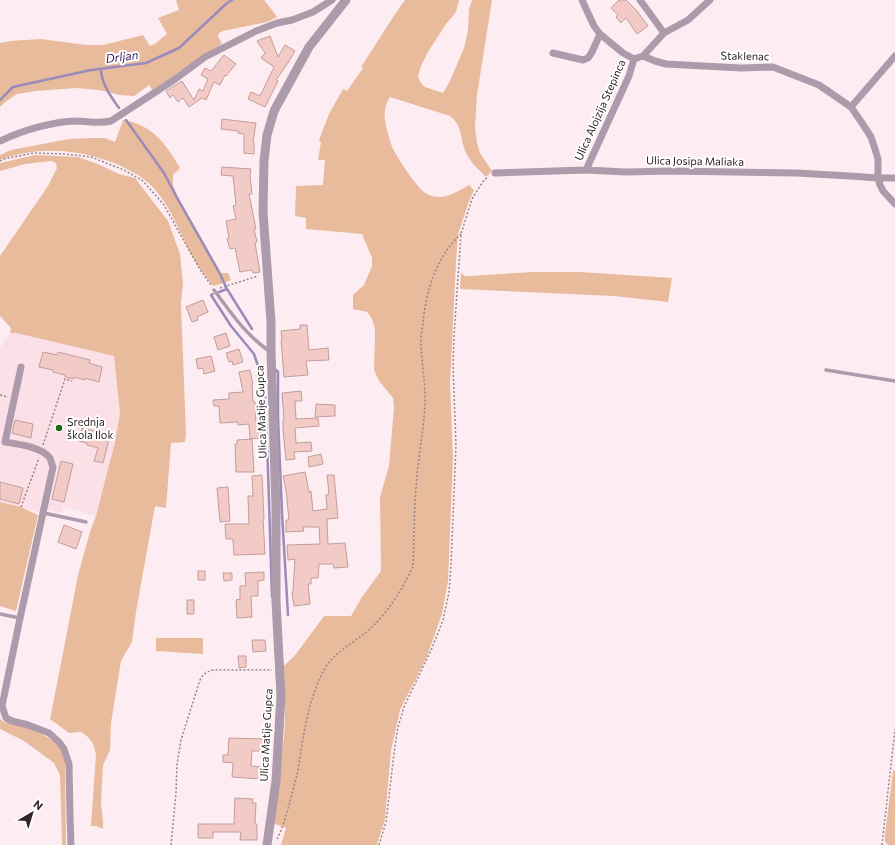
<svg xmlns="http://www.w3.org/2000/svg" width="895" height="845" font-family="Commissioner,sans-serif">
	<rect width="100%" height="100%" fill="#fdedf2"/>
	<path fill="#fce0e8" d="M10,333H16L114,356L120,414L115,442L96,516L63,507L62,513L45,509L44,513L0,502V348Z"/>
	<path fill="#e8bb9d" d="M176,0H264L272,10L277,17L267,22L223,31L219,33L218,36L222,44L212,50L153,91L149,85L134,96L119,95L99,90L76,88L36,91L17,94L5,102L0,107V43L10,41L41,39L86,45H103L143,35L150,46L156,43L167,34L158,18L179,10Z
		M405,0H459L456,12L446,24L428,52L421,66L418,76L420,82L425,87L443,93L450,81L464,48L468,30L469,9L472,0H492L477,95L475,127L477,143L480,153L492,171L486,177C478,169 471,163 466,153C460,139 463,126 450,116L390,97C388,101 385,106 385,111C383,118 389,137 391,144C395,155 415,185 424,192C426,194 430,195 432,196C446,200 458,191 469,185L474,190L468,204L458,235L456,262L450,384L453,458L448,581L442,614L426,659L400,710L391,751L385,819L377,845H281L286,828L272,823L276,800L284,736L285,719L284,666L296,654L324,616H351L362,597L381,571L380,497L389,466L394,407L393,398L379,381L374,370L375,339V329L372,319L367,312L353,309V295L364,285L372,266V258L362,234L306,229V218L295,216L296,186L323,185L325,160H318L321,142L319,140L329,114L343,89L347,91L363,68L361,67L397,11Z
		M123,120C153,125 166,144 180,168L173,175V185L178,197L221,273H228L231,280L224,283L213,286C205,276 197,265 191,254C182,237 175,219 165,203C159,194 151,184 142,178C136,173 128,170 121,166C83,149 39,145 0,160V155L11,150L69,139L90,138H105L115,142Z
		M35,155L78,157L98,164L119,174L135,178L168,221L180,254L183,284L181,303L186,434L185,442L171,443L166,508L155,506L136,612L132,642L121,661L111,723L110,750L103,765L101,804L103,822V829L96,826H91L96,754L93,744L88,737L81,732L69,733L50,719L63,653L78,575L90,532L96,516L115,442L120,414L114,356L16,333H10L11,328L0,316V256L48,186L57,168L56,163L51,161L43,162L25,164L0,171V163Z
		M533,272H579L672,278L668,302L614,296L460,289L461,273L465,276H470Z
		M0,502L21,507L38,515L16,611L0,606Z
		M156,638H203V654L156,651Z
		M0,719L4,722C19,725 48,733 58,746C61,750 63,756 65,761L66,845H62L60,775L54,763L24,741L0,729Z
		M893,770L895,771V845H888L885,841V835Z"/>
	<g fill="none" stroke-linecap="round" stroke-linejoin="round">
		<path stroke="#9a8bba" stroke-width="2.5" d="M101,69C101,83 111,97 119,108
			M0,100L13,87L91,70L146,63L179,48L226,4L232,0
			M126,120L164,173L176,196L219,272L227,289L252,329
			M219,292L227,289
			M213,294L211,295L231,326L254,354L257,363L261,377L265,396L268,470L272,597
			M276,370L278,372V418L282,513L288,615"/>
	</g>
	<path fill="#f2cbc6" stroke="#c29d99" d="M619,0H626L637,11L648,26L637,34L626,18L621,23L616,17L618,15L611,8Z
		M270,36L278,57L285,45L295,51L288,63L276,80L278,81L265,107L248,99L251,92L260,96L274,67L261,58L265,53L257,41Z
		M224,55L236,64L226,76L225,75L220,85L214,82L206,100L202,98L189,107L183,98L178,102L173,95L170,98L166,91L182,81L194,100L199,89L203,91L208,79L201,75L205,68L211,71Z
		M222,119L256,123L253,142H254V154L244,153V134L238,133V131L221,129Z
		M222,167L251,169L250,176L252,194H249L256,229H254L257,242L255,243L260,272L253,273L252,270L240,272L235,248L230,249L227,239L229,238L226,221L236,219L233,206L236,205L233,176L221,175Z
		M203,300L208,312L197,317L198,320L192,322L186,307Z
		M300,325H307L309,350L328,348L329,360L306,361L308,375L284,377L281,340L282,339L281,331L300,329Z
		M226,333L230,346L218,350L214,337Z
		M239,349L243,362L233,365L232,361L229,362L226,353Z
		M43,352L57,355L58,352L90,360L89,363L102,367L99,382L85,378V380L74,377V379L65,377V375L53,372V370L39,367Z
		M211,356L215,371L204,374L203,368L198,369L196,359Z
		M250,370L253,384H252L253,402H255L256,425H260L261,438L250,439L249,424L238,425V422L220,423L219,406H214L213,400L229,399V393L243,392L239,372Z
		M301,391L302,401H295L296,419L318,418L319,426L295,428L296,443L311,442L312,451L294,452L295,459L286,460L283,430V420H284L282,393Z
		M316,404L335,405V416L315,417Z
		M15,420L33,424L31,438L12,433Z
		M82,428L110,435L103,463L94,461L98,448L87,445V443L79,441Z
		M252,439L254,472H236L235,444H237V440Z
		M321,454L323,464L309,467L308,457Z
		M61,461L73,464L64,502L52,499Z
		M305,472L309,492L311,491L313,511L327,509L326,495L329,494L327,475H334L338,518L327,519L328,544L345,543L348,567L334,568L333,564H319L318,578H311V584H308L310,604L294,606L292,593L293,592L295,559L288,560L287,545L320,544L319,527H303L304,531L286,532V520H289L286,490L283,476Z
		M262,475L264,519H263L265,554L234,555L233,539H226L225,524H249L248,496H253L252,476Z
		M0,482L23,488L19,504L0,499Z
		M228,487L230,521L220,522L217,488Z
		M64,525L82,532L76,549L58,542Z
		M198,571H205V580H198Z
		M264,572V580L258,581V596H251L252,617L237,618L236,600L240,599V586H246L245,573Z
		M223,573H232V580L224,581Z
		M187,600H194V614H187Z
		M252,640H265L266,651L253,652Z
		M238,656H246V667L239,668Z
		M229,738L266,739V751H252L251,766L262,767L261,779L232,777L233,763L223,762V755H228Z
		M235,798L253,799L252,803H256L255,824H257V840H240L241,832H213V838H198V824H234Z"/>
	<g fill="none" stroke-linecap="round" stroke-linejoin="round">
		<path stroke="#94868a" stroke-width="1.5" stroke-dasharray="2 2" stroke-linecap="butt" d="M0,161L4,159L34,153L65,154L91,157L124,170L143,181L164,205L199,268L211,285
			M220,288L258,276
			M0,395L8,397
			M43,445L65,379L72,381
			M21,507L39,458
			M277,839C283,828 286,814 290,802C292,791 296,781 298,770C303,737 308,700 324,670C334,651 355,643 371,628C388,612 404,587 413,566C414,540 414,513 416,487C418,460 423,433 425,406C426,383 421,361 421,339C421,333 423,327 423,321C427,289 436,257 461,234
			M171,845L176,793L177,764L181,740L200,680C203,674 206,672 213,670H272
			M379,845L386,822L395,745L398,727L404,707L432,648L443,620L449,592L451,565L456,445L453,366L454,336L461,234L472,199L480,186L485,179L489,177
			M882,845L895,729"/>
		<path stroke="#ad9bac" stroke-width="3.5" d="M214,290C232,314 245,334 269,351
			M826,370L895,381
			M44,513L86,522
			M0,614L20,618"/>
		<path stroke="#ad9bac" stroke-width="7" d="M582,0L594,26L600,34L623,53L634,59L643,56L655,61L666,64L741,68L773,67L819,85L851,107L862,123L871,137L875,149L878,159V178L880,185L883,191L895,204
			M640,0L664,33L643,56
			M664,33L688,20L710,0
			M553,53L583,60L588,58L592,52L600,34
			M851,107L895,56
			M0,141C24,130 50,122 76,121C88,121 99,124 111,121L174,80L205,57L256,31L277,23L292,20L313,12L332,0
			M586,170L629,76L634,59
			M495,173L586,170L626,172L670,171L797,173L850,176L878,178H895
			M21,367L5,442C18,444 42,447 50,458C51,461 52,465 53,467L19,623L2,706L6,718L12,721L28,725L49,733L59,742L64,749L69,764L70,815L71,845"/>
		<path stroke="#ad9bac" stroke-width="9" d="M267,845L276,781L281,696L276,602V508L271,352V322L263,212L264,161L267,135L274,111L309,47L346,0"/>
	</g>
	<circle fill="#176d16" stroke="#fff" stroke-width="1.5" cx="59" cy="428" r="4"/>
	<g text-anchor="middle" stroke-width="4" stroke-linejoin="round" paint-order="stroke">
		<g font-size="11" fill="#312428" stroke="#fff">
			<text transform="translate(745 56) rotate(1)" y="4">Staklenac</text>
			<text transform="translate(600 110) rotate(-66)" y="4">Ulica Alojzija Stepinca</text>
			<text transform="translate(695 161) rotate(1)" y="4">Ulica Josipa Maliaka</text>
			<text transform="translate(261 412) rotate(-92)" y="4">Ulica Matije Gupca</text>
			<text transform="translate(266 735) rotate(-87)" y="4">Ulica Matije Gupca</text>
		</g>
		<g font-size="11" fill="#312428" stroke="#fff" text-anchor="start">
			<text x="67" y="426">Srednja<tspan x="67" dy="13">škola Ilok</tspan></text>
		</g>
		<g font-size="12" font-style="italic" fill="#39225c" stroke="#fff">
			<text transform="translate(122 57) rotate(-7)" y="4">Drljan</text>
		</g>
	</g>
	<g transform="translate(32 813) rotate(38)" stroke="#ffffff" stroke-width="3" paint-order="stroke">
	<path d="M0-3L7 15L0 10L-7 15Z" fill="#312428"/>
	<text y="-6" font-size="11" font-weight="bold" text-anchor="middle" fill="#312428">N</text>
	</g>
</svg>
